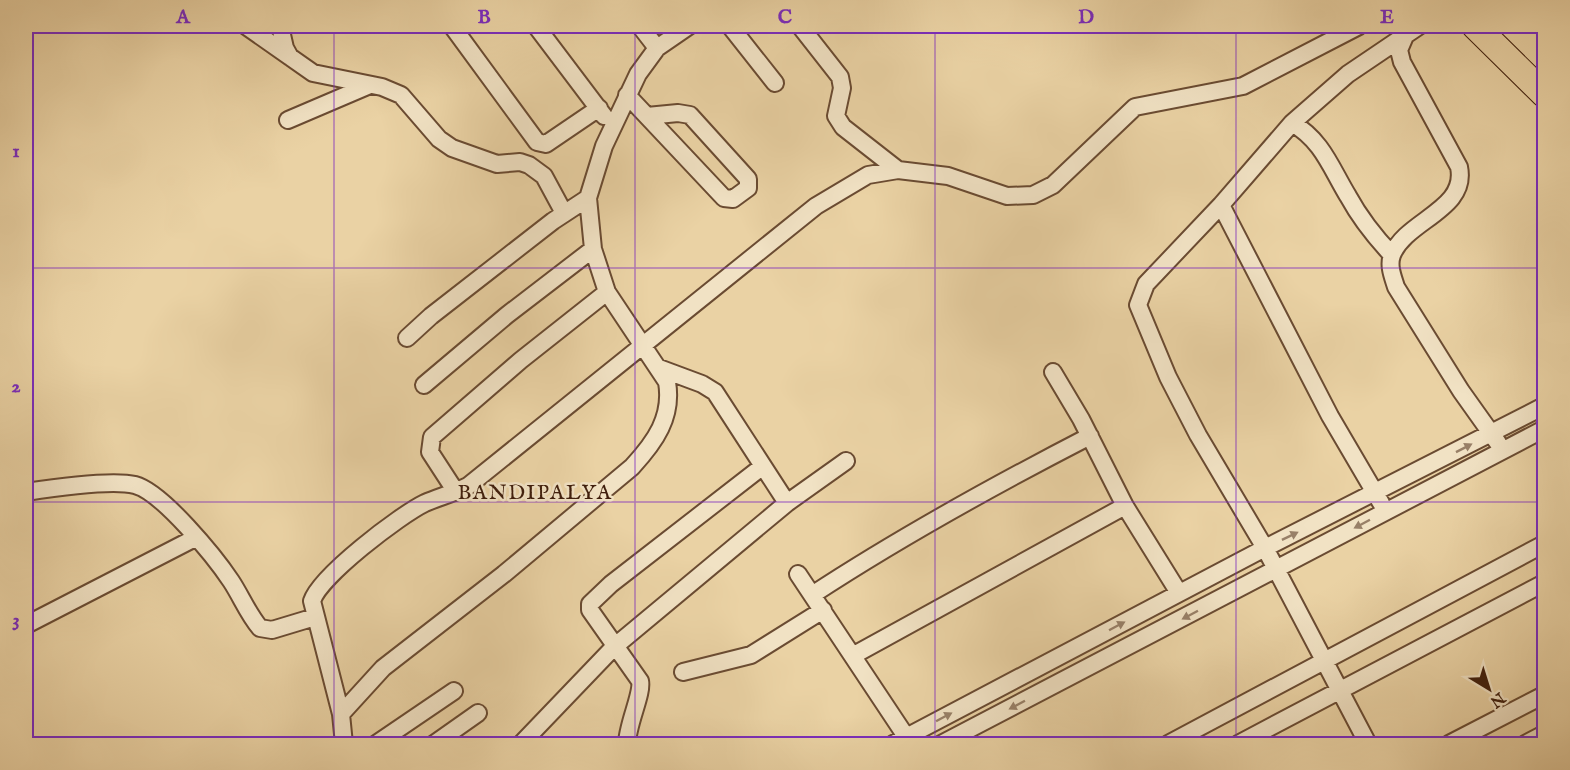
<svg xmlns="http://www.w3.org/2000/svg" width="1570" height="770" font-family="'IM FELL English',serif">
	<rect width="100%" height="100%" fill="#ead2a4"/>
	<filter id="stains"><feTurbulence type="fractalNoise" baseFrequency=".00333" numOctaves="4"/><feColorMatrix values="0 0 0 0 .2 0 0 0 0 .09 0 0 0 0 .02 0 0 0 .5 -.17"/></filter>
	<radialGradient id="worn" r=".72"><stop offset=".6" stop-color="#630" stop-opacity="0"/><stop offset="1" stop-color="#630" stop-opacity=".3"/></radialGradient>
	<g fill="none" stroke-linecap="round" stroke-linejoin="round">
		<g stroke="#6a4b32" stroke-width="20">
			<path id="minor" d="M246,26L313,73L382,87L401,95L439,139L452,148L497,164L520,162L529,165L544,176L564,213
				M280,26L285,48L290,57
				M452,26L537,142L546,144L599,108
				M536,26L604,116
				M640,26L657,48
				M730,26L775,83
				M800,26L840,77L842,88L836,116L843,127L898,170
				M1405,36L1399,50L1402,62L1459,167C1468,210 1406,220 1392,255C1388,266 1393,277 1396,287L1461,391L1498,443
				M627,95L724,198L733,199L748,188V179L690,115L678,113L647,116
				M288,120L370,85
				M1292,123C1322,140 1331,168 1348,196C1360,218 1375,237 1392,255
				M1221,205L1330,416L1381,503
				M407,338L431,316L553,221L588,198
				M1053,372L1081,419L1125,506L1179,593
				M424,385L507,315L593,249
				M26,492C52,488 111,479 135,485C162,492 215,557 231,581C241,596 248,614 260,628L272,630L315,617
				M456,492L430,452L432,437L521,360L607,292
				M787,503L846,461
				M798,574L911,744
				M812,595C902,536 995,485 1090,436
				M28,624L195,538
				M854,655L1125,506
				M683,672L751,655L823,610
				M341,714L312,601C320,576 400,515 425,503C439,497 454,493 468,486L816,206L868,175L898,170L948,176L1007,196L1033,195L1053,185L1135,107L1243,86L1359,26
				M344,744L341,714L383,668L504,574L632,467C655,442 673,417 667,382L607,292L593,249L588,198L604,146L638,74L657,48L689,26
				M376,744L454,691
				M434,744L478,713
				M521,744L614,647L787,503L715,392L702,384L659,368
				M627,744C627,725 643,693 640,681L590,610V604L611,584L763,466
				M893,744L1265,548L1544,406
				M941,744L1544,429
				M1168,744L1544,544
				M1238,744L1544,583
				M1368,744L1265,548L1198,435L1168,377L1138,305L1146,284L1221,205L1292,123L1348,74L1419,26
				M1449,744L1544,695
				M1525,744L1544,734"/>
		</g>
		<g stroke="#3f1e0c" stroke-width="28">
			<path id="highway" d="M1475,26L1544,94"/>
		</g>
		<use href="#minor" stroke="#f1e2c4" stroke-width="16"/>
		<use href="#highway" stroke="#ead2a4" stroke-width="26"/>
	</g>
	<defs><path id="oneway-solid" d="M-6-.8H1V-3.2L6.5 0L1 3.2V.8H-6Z" transform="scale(1.5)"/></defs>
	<g fill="#988068">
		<use href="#oneway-solid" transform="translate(1464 448) rotate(-27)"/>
		<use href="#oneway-solid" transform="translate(1362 524) rotate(152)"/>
		<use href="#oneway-solid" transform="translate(1290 536) rotate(-26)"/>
		<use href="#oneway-solid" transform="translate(1190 615) rotate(152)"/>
		<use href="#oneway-solid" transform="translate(1117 626) rotate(-28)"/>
		<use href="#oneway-solid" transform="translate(1017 705) rotate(152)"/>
		<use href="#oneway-solid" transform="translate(944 717) rotate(-28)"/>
	</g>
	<path fill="none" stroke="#7b2cbf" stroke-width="1.5" stroke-opacity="0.55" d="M334,26V744M635,26V744M935,26V744M1236,26V744M26,268H1544M26,502H1544"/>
	<g text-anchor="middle" stroke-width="5" stroke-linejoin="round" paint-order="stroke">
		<g font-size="21" letter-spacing="1.5" fill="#3f1e0c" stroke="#f1e2c4">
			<text x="535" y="499">BANDIPALYA</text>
		</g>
	</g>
	<rect width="1570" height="770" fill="none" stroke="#ead2a4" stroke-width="66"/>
	<g transform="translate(1489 689) rotate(142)" stroke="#f1e2c4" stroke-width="4.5" paint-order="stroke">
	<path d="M0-4.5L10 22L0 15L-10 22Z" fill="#3f1e0c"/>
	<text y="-9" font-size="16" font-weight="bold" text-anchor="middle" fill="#3f1e0c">N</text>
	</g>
	<rect x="33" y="33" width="1504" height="704" fill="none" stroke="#7b2cbf" stroke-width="2"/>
	<g font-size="20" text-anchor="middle" font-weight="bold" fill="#7b2cbf">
		<text x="183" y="23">A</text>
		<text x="484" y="23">B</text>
		<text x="785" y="23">C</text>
		<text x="1086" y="23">D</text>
		<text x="1387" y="23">E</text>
		<text x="16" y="157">1</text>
		<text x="16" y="392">2</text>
		<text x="16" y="626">3</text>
	</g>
	<rect width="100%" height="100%" filter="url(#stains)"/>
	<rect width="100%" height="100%" fill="url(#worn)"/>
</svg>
